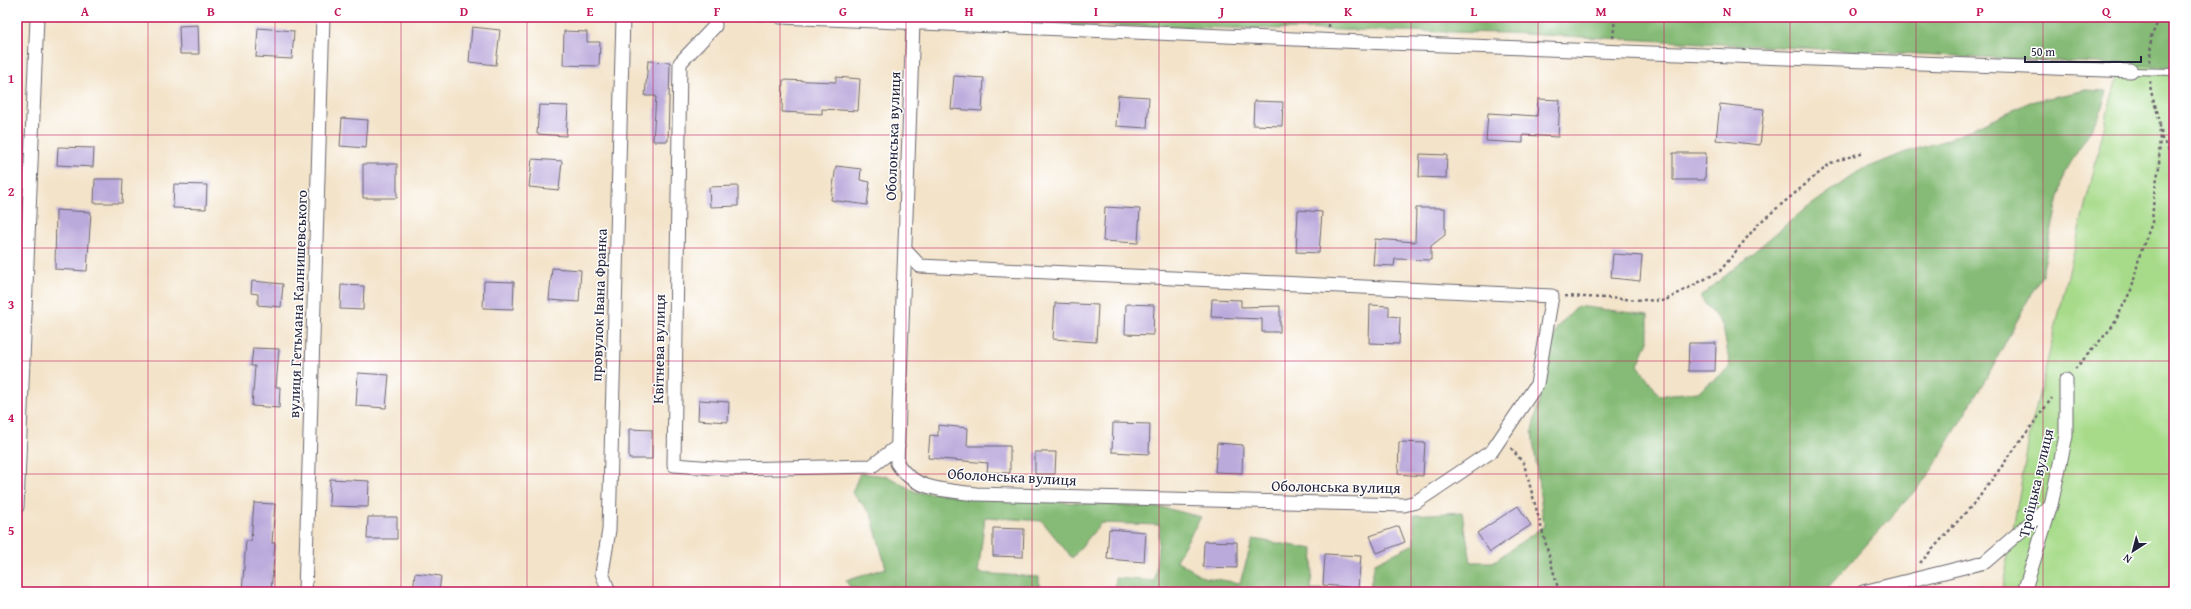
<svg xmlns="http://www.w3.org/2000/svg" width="2191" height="609" font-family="'Gentium Book Plus',serif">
	<rect width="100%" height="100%" fill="#fff"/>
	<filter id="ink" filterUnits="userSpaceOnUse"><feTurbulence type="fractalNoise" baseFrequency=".025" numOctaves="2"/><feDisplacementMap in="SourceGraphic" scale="8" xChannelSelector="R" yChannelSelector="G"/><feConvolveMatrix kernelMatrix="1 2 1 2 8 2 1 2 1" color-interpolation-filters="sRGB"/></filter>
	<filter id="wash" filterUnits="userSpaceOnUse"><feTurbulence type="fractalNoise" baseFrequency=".012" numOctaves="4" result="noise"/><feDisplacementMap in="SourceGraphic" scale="16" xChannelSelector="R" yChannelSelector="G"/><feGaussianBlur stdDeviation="0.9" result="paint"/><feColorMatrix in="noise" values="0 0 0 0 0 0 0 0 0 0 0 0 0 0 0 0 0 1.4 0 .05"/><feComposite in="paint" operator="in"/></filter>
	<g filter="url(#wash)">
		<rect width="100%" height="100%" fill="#f3e3c9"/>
		<path fill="#a7db8a" stroke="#647e62" d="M2142,17H2174V592H2002L2031,428L2111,99Z"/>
		<path fill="#85bb76" stroke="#546e58" d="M625,17H2174V67L1505,33Z
			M2086,90L2107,91L2100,114L2064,174L2042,274L1989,373L1929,475L1824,592H1114L1116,578L1155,581L1160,525L1101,523L1072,558L1042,521L985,517L978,573L1039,577V592H853L846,581L886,568L871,514L852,493L860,473L887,476L916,492L1010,499L1165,508L1201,517L1176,560L1203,577L1240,583L1253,539L1313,549L1311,589L1369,591L1375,563L1414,544V515L1462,512L1471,562H1493L1544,526L1532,431L1557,327L1577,306L1648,315V341L1638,365L1659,395L1698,392L1730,367L1723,326L1700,297L1800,213L1859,171L1906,152L1950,139L2030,102Z"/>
		<g id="blocks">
			<path fill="#baa9db" d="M198,25L199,54H180L179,26Z
				M472,27L500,30L496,65L469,62Z
				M258,28L294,31L292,59L256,57Z
				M564,31L587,32V42H600L599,66L563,65Z
				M648,61L670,62L668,141H653L656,96H645Z
				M954,76L984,78L982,111L951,109Z
				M836,77L860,79L858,111L822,109V114L782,112L783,80L836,82Z
				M1118,95L1149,97L1147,128L1116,126Z
				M1538,99L1560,100L1558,137L1523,135V143L1486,141L1488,113L1537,116Z
				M1254,101L1283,102L1282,126L1253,125Z
				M1720,104L1764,109L1760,145L1716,140Z
				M539,105L568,106L566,136L537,134Z
				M342,118L368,120L366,148L340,146Z
				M58,147L94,148L93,167L57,165Z
				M1673,153H1706L1705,180H1673Z
				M1420,154L1447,155L1446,178L1419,177Z
				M532,159L562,161L559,190L529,187Z
				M363,164H397V198H363Z
				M836,166L861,169L860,180L870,182L867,205L831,200Z
				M95,179H123L122,203H94Z
				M174,184L207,185L206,209L173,208Z
				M738,186V206L710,207L709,187Z
				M1105,207L1140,209L1138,243L1103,241Z
				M1416,208H1445V235L1431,246V260L1395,259L1394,266L1373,265L1375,239L1415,242Z
				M56,210L91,212L87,271L55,269Z
				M1298,210L1322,212L1319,253L1296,252Z
				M1613,254L1642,256L1640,281L1611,278Z
				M552,268L581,270L579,302L549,300Z
				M252,281L283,284L281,307L258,305V294L251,293Z
				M484,281L514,282L513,309L483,308Z
				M341,285L364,286L363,310L340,309Z
				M1212,299L1241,300V307L1280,306V332H1262V319L1211,317Z
				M1055,303L1098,305L1096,342L1053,339Z
				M1126,304L1154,305L1153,335L1125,334Z
				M1370,305L1389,306V316L1400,317L1399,344L1369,343Z
				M1689,343H1716L1715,371H1688Z
				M253,348L279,349L276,387H280L279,408L252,406L255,366H251Z
				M358,373L389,375L386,408L356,406Z
				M699,400L729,402L728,422L698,420Z
				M1113,423L1150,424L1149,454L1112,452Z
				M938,425L968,428L967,446H1010V473L987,472L988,463L928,458L930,435L938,436Z
				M629,429L652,430V459H629Z
				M1399,442L1425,443L1423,476L1398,474Z
				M1217,443L1243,445L1242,473L1215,472Z
				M1035,452H1056L1055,474H1035Z
				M330,479L369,481L368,507L329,506Z
				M254,503L275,504L272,543H275L271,592H242L246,541H251Z
				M1518,506L1531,525L1490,552L1477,533Z
				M368,517H397V539H367Z
				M1399,526L1405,542L1377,553L1370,536Z
				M993,528L1024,529L1023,557L993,556Z
				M1109,529L1146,532L1144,562L1107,559Z
				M1204,541L1237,542V568L1203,567Z
				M1325,554L1361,556L1358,588L1323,585Z
				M415,573L441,576L439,592H413Z"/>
		</g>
	</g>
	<g filter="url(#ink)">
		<use href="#blocks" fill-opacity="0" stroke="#6b666d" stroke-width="1"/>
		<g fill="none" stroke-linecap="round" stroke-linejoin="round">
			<g stroke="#6b666d" stroke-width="8">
				<path id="lane" d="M2131,71L2174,72"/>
			</g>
			<g stroke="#6b666d" stroke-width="15">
				<path id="street" d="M714,17L715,26L680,63L674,465L727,469L872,466L898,446
					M780,17C1230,39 1681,53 2131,71
					M905,250L920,266L1552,296L1537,384L1492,451L1416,502L1404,505L976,494C946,490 914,491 897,463L913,23
					M17,507L37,17
					M305,592L323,17
					M609,592L602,573L609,530L623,17
					M1863,592L1985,562L2051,505
					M2024,592L2051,505L2066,436V380"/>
			</g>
			<path stroke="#6b666d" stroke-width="2.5" stroke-dasharray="3 3" stroke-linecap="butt" d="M1329,27V17
				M1613,38L1615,17
				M2150,62L2151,37L2160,17
				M2150,81C2150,96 2158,109 2160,124
				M2161,131L2162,139L2174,159
				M1565,296L1664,301L1720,271L1758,224L1831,163L1864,152
				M2075,369L2113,326L2132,288L2140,254L2152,223L2154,194L2159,167L2160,124
				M1511,448L1524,464L1559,592
				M1920,563L1977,500L2052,398"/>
			<use href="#lane" stroke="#fff" stroke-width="6"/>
			<use href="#street" stroke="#fff" stroke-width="13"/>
		</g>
	</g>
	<path fill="none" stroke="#c2185b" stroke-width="1" stroke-opacity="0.55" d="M148,17V592M275,17V592M401,17V592M527,17V592M653,17V592M780,17V592M906,17V592M1032,17V592M1159,17V592M1285,17V592M1411,17V592M1538,17V592M1664,17V592M1790,17V592M1916,17V592M2043,17V592M17,135H2174M17,248H2174M17,361H2174M17,474H2174"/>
	<g text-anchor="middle" stroke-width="3" stroke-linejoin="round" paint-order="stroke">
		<g font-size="15" fill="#22223b" stroke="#fff">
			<text transform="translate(893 136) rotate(-88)" y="5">Оболонська вулиця</text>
			<text transform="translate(298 304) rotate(-88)" y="5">вулиця Гетьмана Калнишевського</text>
			<text transform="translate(599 305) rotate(-88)" y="5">провулок Івана Франка</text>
			<text transform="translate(659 349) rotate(-89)" y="5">Квітнева вулиця</text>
			<text transform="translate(1012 477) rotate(3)" y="5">Оболонська вулиця</text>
			<text transform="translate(2036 483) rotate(-77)" y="5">Троїцька вулиця</text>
			<text transform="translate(1336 487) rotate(1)" y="5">Оболонська вулиця</text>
		</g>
	</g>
	<rect width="2191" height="609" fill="none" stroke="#fff" stroke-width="44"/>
	<g transform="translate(2133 551) rotate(216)" stroke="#ffffff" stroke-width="3" paint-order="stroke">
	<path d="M0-3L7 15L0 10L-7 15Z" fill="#22223b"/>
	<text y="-6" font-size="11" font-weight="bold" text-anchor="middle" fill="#22223b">N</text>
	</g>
	<path d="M2025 56v6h116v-6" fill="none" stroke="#22223b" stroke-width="2"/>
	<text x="2031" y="56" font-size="12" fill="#22223b" stroke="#ffffff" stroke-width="3" paint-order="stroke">50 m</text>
	<rect x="22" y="22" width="2147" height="565" fill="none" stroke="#c2185b" stroke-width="1.5"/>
	<g font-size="13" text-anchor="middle" font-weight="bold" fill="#c2185b">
		<text x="85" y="16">A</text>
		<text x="211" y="16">B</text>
		<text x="338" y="16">C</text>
		<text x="464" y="16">D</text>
		<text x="590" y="16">E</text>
		<text x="717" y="16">F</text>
		<text x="843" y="16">G</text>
		<text x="969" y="16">H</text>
		<text x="1096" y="16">I</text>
		<text x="1222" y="16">J</text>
		<text x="1348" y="16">K</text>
		<text x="1474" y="16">L</text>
		<text x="1601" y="16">M</text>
		<text x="1727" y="16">N</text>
		<text x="1853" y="16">O</text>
		<text x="1980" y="16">P</text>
		<text x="2106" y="16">Q</text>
		<text x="11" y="83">1</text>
		<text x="11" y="196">2</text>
		<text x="11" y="309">3</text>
		<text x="11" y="422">4</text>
		<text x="11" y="535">5</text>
	</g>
</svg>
